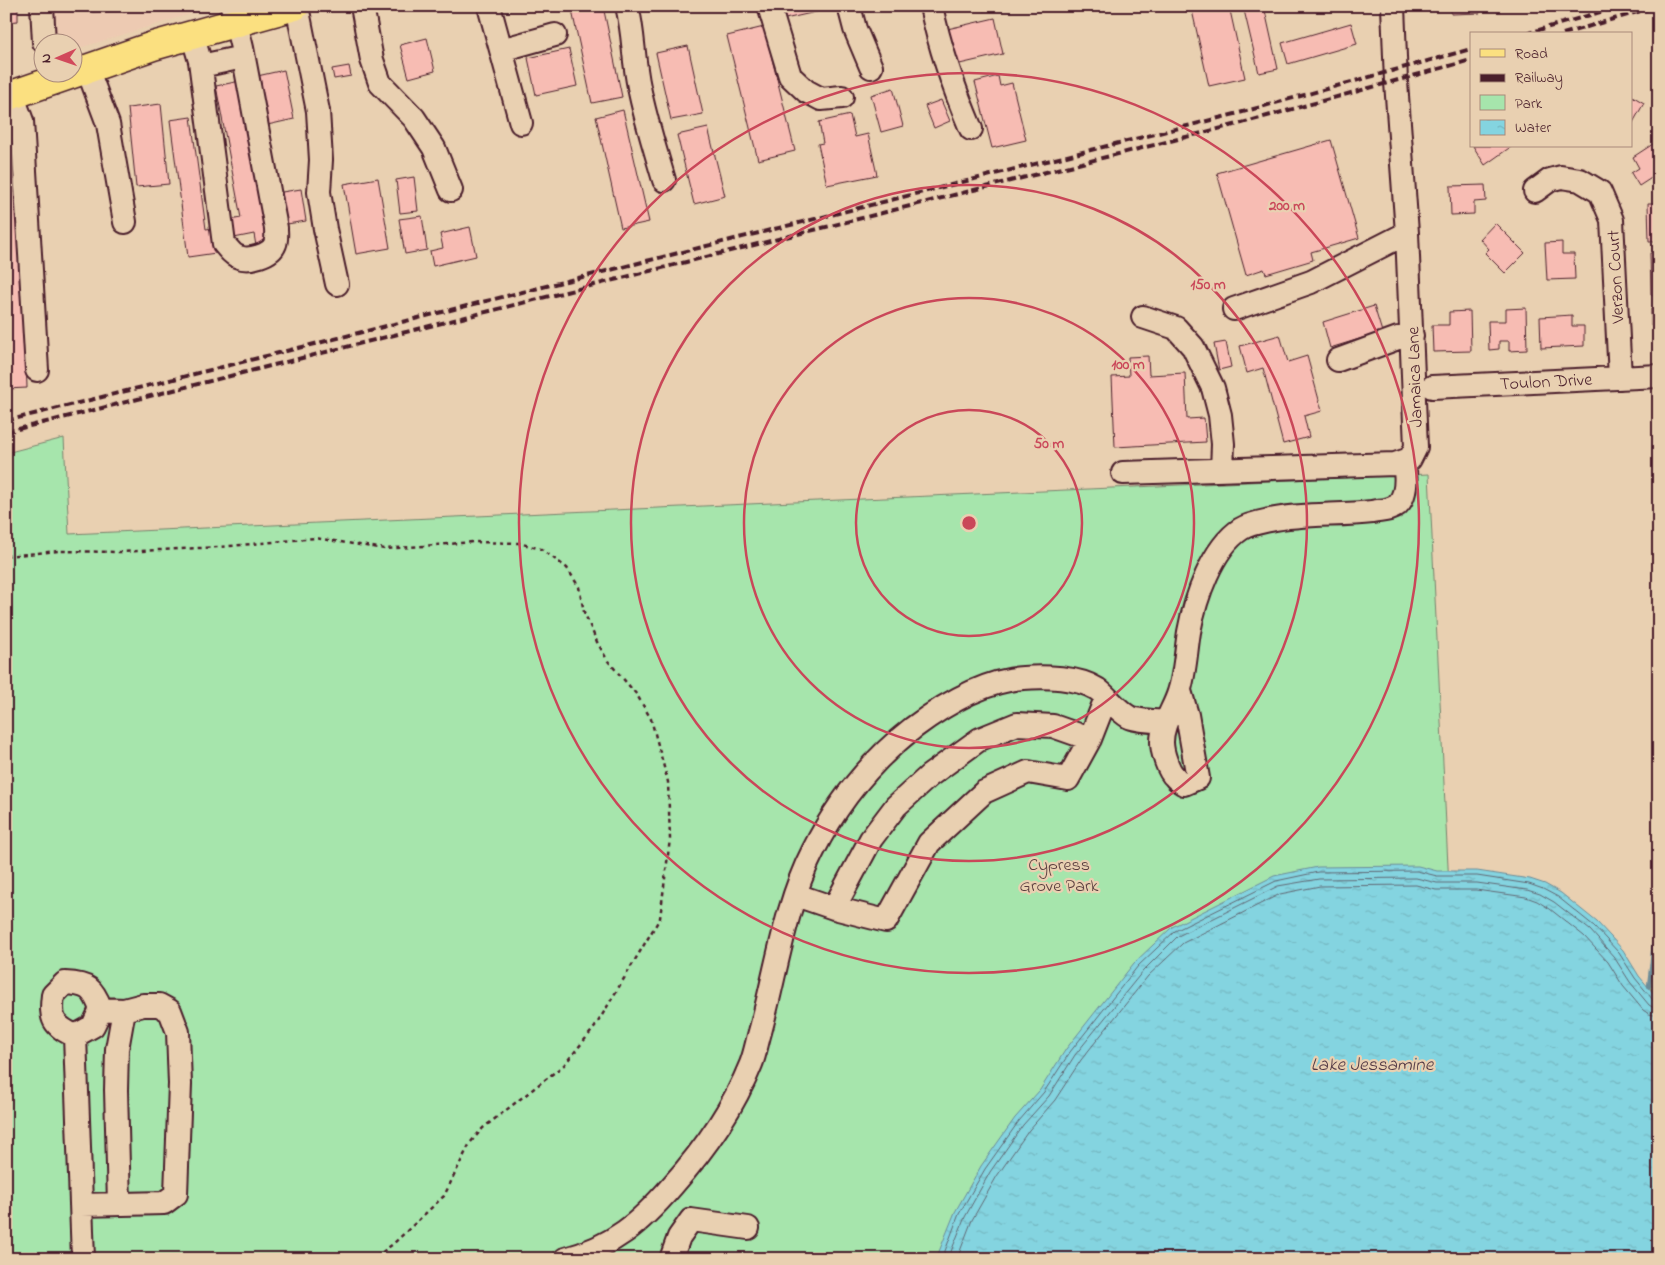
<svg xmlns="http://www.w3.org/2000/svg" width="1665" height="1265" font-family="'Indie Flower',sans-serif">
	<defs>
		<pattern id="wetland-marsh" width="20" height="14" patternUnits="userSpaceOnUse" patternTransform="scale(1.25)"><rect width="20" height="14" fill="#a6e5ac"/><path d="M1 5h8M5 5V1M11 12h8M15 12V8" fill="none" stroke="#90c494"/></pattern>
		<pattern id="water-ripples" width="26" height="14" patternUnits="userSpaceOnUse" patternTransform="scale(1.25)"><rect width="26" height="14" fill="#84d4e0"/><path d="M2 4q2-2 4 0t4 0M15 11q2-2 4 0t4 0" fill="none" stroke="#74b6c0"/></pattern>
	</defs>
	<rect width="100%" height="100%" fill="#e9d0b1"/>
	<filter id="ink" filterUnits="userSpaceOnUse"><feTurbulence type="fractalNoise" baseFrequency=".02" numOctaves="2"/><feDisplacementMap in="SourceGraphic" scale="10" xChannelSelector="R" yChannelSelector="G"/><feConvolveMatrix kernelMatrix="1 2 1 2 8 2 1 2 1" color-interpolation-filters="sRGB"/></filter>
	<g filter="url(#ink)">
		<path fill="#edcab2" d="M53,6H216L73,50L72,42H55Z"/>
		<path fill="url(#wetland-marsh)" stroke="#78826c" d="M1659,916V1000L1649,986Z"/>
		<path fill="#a6e5ac" stroke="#78826c" d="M64,438L69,534L1429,474L1467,1259H6V453Z"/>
		<path fill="url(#water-ripples)" stroke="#6d8c98" d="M1418,866L1437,871H1477L1530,879L1545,884L1561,893L1597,922L1623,950L1639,976L1659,1000V1259H936L955,1212L981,1166L1015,1118L1040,1090L1066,1049L1134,963L1172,927L1274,876L1318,867Z"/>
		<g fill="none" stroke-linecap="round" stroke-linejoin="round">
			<path stroke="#616773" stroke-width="1" d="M942,1259L959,1214L985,1169L1019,1121L1044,1092L1070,1052L1138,966L1175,931L1276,881L1318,872L1417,871L1437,876H1477L1529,884L1543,889L1558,897L1594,926L1619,953L1635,978L1653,1000L1659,1002
				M948,1259L965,1217L990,1172L1023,1125L1049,1096L1075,1055L1143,971L1178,936L1278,886L1319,879L1416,878L1437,883H1477L1527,890L1540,894L1554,902L1590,930L1614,957L1630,982L1649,1005L1654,1008L1659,1009
				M957,1259L972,1220L997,1176L1029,1130L1055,1100L1081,1060L1148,976L1183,943L1280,894L1320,886L1416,885L1436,890H1476L1526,897L1537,901L1550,909L1584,936L1608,962L1623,986L1643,1010L1649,1014L1659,1016"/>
			<path stroke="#6d8c98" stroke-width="4.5" d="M1649,986L1659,902"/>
		</g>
		<path fill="#f7bcb3" stroke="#4a1f2b" d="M6,6H18V21L6,22Z
			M91,6H126V11L92,12Z
			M571,6H603L622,97L592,103Z
			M782,6H828L829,9L785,19Z
			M982,6H997V8L983,11Z
			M1191,6H1229L1245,78L1209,86Z
			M1243,6H1264L1278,69L1259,73Z
			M1451,6H1480V13L1451,14Z
			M995,18L1003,54L951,66L943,30Z
			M1351,23L1357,44L1288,64L1282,43Z
			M764,27L795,151L758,160L727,36Z
			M427,38L435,71L409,78L400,45Z
			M688,46L703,114L671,120L656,53Z
			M569,49L577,86L536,95L528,58Z
			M349,66L351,76L334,79L332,69Z
			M284,70L294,119L263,126L253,77Z
			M998,76L1000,86L1012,83L1026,140L992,148L975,82Z
			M240,81L271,244L256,246L254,234L234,238L230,220L241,218L216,86Z
			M893,88L903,126L881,132L871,95Z
			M1632,96L1644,103L1631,126V98Z
			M941,100L950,121L934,128L925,106Z
			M161,104L169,184L136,187L128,108Z
			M623,110L649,222L621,228L596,117Z
			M850,115L855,137L868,134L877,175L827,185L818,144L823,143L819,122Z
			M191,117L206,229L213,228L216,253L188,257L170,120Z
			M708,128L725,196L694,204L677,135Z
			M1331,140L1359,238L1311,252L1313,260L1266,274L1264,269L1246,275L1217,173Z
			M1653,144L1659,153V173L1639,186L1631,173L1639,168L1633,157Z
			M1473,146H1512L1485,165Z
			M6,165H20L27,388L6,389Z
			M414,177L418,211L400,213L396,180Z
			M378,178L390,248L356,254L344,184Z
			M1485,185L1486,201L1474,202V214L1451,215L1450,186Z
			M301,189L306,221L287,224L282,192Z
			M1648,203H1659V241H1649Z
			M422,216L427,250L405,254L399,219Z
			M1495,223L1525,253L1505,273L1485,253L1489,249L1480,239Z
			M470,227L476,256L433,266L430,251L443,248L440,234Z
			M1562,242V254H1574L1575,279L1547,280L1545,243Z
			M1659,252V295H1651L1650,253Z
			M1374,306L1382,332L1330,348L1323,322Z
			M1526,308L1527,350L1509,351V341H1499V349L1489,350L1488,321H1506V309Z
			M1651,309H1659V325L1651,326Z
			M1470,311L1471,351L1433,352L1432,325H1449V312Z
			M1572,315V326H1584V346L1541,348L1540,317Z
			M1280,335L1288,362L1307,356L1322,411L1304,416L1309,437L1283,444L1263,368L1247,373L1240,346Z
			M1226,342L1231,367L1219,370L1214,344Z
			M1148,356L1149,375L1185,373L1187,419L1204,418L1206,442L1115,447L1112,377L1129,376L1128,357Z"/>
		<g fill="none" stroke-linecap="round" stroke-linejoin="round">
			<g stroke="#4a1f2b" stroke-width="26">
				<path id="minor" d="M42,6L44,42
					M297,6L318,111L321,160L319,192L325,229L337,284
					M362,6L372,60L380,83L414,118L434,148L451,190
					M489,6L521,123
					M627,6C634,33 633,60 639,87C645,118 655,149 664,180
					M769,6L790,76L806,91L821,99L842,97
					M849,6L855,29L871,67
					M931,6C940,49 954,89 971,129
					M192,34L200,61L224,244C229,249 232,255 239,257C249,261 271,255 275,244C277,239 276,233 276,228L242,48L232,6
					M501,50L555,35
					M201,66L243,57
					M87,68L108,124L125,222
					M12,94L22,121L37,370
					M1535,191L1550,180L1561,177L1580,180L1600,192L1612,220L1620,378
					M1234,309L1311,282L1407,233
					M1143,317L1176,328L1193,347L1213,388L1220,415L1223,444L1222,470
					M1338,360L1398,338L1412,336
					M1432,387L1659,376
					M1123,473L1395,464L1410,459L1416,447L1407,233L1396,82L1393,6
					M1180,691L1187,715L1198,778L1184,784C1181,782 1177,780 1175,777C1168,771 1162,752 1162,742C1162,723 1174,709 1179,692C1185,674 1186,650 1189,632C1195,599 1212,548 1241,529C1249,524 1261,522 1270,520C1304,513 1338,516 1372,512C1381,510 1390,511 1397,505C1408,495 1406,474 1404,461
					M796,895L834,908L886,921L929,843L984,792L1028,772L1068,779L1090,739L1106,698
					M834,908L871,839L896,806L929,776L980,739L1017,724L1053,726L1090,739
					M65,983C88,984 93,988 101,1009L93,1026L75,1036C53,1025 50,1020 53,995Z
					M75,1036L83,1259
					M119,1204L116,1090L117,1049L124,1010
					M81,1205L164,1203L176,1194L180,1084L178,1032L170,1011L159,1005H143L124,1010L101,1009
					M565,1259C613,1247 641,1222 672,1186C704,1150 733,1109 751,1064C755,1054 757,1042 760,1032C776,974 785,905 813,851C837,803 871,761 913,728C945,704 983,681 1023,678C1045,676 1078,677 1097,689C1108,697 1117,710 1129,717C1137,721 1157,721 1166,722
					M671,1259L679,1237L691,1220L748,1228"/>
			</g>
			<g stroke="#4a1f2b" stroke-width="31">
				<path id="major" d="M6,97L153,46L295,6"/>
			</g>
			<path stroke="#4a1f2b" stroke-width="2.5" stroke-dasharray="4 4" stroke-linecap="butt" d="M6,556L59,551L120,552L220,547L315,538L385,549L473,542L519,543L541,549L567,568L579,587L584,612L597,642L608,661L637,695L651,719L668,782L670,839L660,918L595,1027L564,1065L483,1128L470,1143L444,1196L393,1244L373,1259"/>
			<use href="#minor" stroke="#e9d0b1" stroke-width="22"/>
			<use href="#major" stroke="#fbe080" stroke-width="28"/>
			<path stroke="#4a1f2b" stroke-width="4" stroke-dasharray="8 4" stroke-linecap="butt" d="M1525,34L1621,6
				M1563,34L1658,6
				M6,421L1239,113L1471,49
				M6,432L1242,123L1471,60"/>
		</g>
	</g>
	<g fill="none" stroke="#ca4759" stroke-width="2.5">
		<circle cx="969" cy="523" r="113"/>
		<circle cx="969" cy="523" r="225"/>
		<circle cx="969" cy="523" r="338"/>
		<circle cx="969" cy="523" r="450"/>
	</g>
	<g text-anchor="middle" stroke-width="4.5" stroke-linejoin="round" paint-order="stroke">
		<g font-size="18" fill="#4a1f2b" stroke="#e9d0b1">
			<text transform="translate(1615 277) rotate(-93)" y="6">Verzon Court</text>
			<text transform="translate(1414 377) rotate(-92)" y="6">Jamaica Lane</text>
			<text transform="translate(1546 381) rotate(-3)" y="6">Toulon Drive</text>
		</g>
		<g font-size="18" fill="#583d3e" stroke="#e9d0b1">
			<text x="1059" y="870">Cypress<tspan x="1059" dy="21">Grove Park</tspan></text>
		</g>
		<g font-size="19" font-style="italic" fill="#533a46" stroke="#e9d0b1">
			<text x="1372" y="1070">Lake Jessamine</text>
		</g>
	</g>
	<circle cx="969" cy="523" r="8" fill="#ca4759" stroke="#e9d0b1" stroke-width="2.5"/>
	<g font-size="15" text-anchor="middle" font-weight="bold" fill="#ca4759" stroke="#e9d0b1" stroke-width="4.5" stroke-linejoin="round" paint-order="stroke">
		<text x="1287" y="210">200 m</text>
		<text x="1208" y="289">150 m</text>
		<text x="1128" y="369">100 m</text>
		<text x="1049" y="448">50 m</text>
	</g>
	<rect width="1665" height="1265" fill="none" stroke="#e9d0b1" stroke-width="25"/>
	<rect x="12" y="12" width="1640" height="1240" fill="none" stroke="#4a1f2b" stroke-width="2" filter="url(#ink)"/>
	<rect x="1470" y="32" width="162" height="115" fill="#e9d0b1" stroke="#a9897b"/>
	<rect x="1480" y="49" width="25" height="8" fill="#fbe080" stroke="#a9897b"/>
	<text x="1515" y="58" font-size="15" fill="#4a1f2b">Road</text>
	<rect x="1480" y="74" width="25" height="8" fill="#4a1f2b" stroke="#a9897b"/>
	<text x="1515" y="82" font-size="15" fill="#4a1f2b">Railway</text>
	<rect x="1480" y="95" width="25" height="15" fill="#a6e5ac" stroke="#a9897b"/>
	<text x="1515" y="108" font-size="15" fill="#4a1f2b">Park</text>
	<rect x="1480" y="120" width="25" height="15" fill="url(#water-ripples)" stroke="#a9897b"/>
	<text x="1515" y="132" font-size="15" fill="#4a1f2b">Water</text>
	<g transform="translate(58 58) rotate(268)"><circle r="24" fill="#e9d0b1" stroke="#a9897b"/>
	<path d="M0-4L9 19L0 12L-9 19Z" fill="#d1495b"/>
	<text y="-8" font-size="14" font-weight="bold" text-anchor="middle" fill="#4a1f2b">N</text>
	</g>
</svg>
